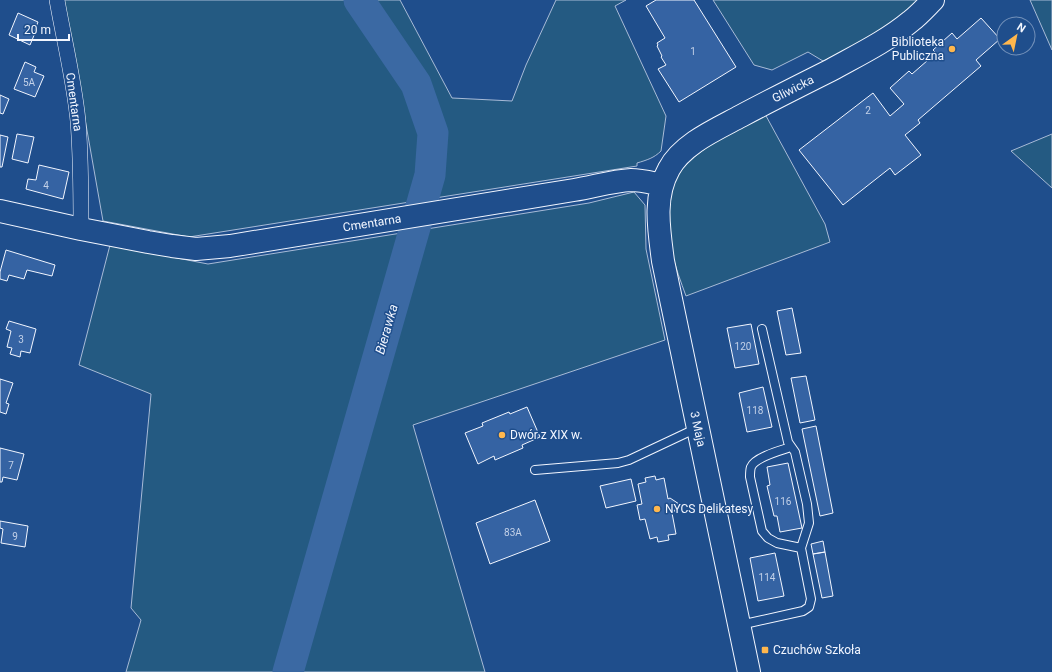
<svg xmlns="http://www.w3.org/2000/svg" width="1052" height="672" font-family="Roboto,sans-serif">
	<rect width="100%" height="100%" fill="#1f4e8c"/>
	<path fill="#245a82" stroke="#a8bbd7" d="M64,0H400L452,98L512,101L526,65L556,0H626L615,6L666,116L661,151C654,158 647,160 637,163V166L189,237L103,221Z
		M713,0H919L891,24L843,52L823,61L808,52L772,70L754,65Z
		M1030,0H1052V50Z
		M765,114L825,224L830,242L686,296C681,282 675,267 672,252C670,246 670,240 670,234C668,211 668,183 686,165C708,142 738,129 765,114Z
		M1052,134V188L1011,151Z
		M634,192L645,205L646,249L665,340L413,425L485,672H126L141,620L131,608L151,394L79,365L110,245L208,264L589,203Z"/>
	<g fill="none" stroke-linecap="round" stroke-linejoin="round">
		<path stroke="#3b69a3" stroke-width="31" d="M288,672L430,175L433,133L416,84L359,0"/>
	</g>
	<path fill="#3563a3" stroke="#f2f6ff" d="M656,0H694L736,67L679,102L658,69L666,65L661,57L662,56L657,46L658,45L657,43L665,38L646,6Z
		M18,13L38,22L34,32L35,33L30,45L9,35Z
		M981,18L1000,39L976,60L981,66L918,120L920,123L905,135L921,155L895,175L890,168L843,205L799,150L873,93L890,116L904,104L890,88L909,71L912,74L936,53L933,50L952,33L957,39Z
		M25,62L36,67L34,72L44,76L35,97L14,89Z
		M0,95L9,99L3,114L0,113Z
		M17,134L34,137L28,163L12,159Z
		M0,135L8,137L2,167H0Z
		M39,165L69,172L63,199L26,189L28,179L36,180Z
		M6,250L55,265L52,276L27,270L24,279L9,275L7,281L0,279V272Z
		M792,308L801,353L786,355L777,311Z
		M9,321L36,329L30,353L21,351L20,357L10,354L12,348L7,347L11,331L6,329Z
		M751,324L759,364L735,368L727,328Z
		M806,376L815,420L800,423L791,378Z
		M0,379L13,383L6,403L9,404L6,414L0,412Z
		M763,387L772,427L747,432L739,393Z
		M527,407L540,437L522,445L523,448L495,460L494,456L478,464L465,433L483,426L482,423L509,412L510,414Z
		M816,426L833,513L820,516L802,429Z
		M0,448L24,454L17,480L3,477L2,482H0Z
		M788,463L802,528L780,532L777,516H774L767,486L770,485L767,467Z
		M655,476L656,480L664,478L668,499L670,498L679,504L673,513H672L676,534L668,535L669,540L658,542L657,537L650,539L645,519L640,520L637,505L642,504L638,484L646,482L645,478Z
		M631,479L636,501L606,508L600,486Z
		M535,500L550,541L490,564L476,523Z
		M0,521L28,526L25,547L1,543L3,529L0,528Z
		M823,541L825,552L813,554L811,544Z
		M825,552L833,596L822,598L813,554Z
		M775,553L784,596L758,601L750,558Z"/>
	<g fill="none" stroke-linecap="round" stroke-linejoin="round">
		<g stroke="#f2f6ff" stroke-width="10">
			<path id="lane" d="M791,447C782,450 755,457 751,467C750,470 750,474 750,477L762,531L768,538L777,543L801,548
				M535,470L618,463L629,460L697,428
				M740,625L803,611L809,607L811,599L801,548L809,523L807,504L795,452L788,442L762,329"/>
		</g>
		<g stroke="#f2f6ff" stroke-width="16">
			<path id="street" d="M57,0C64,40 74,80 78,121C81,157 81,193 81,229"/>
		</g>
		<g stroke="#f2f6ff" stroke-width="24">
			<path id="secondary" d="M0,211L81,229L148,242L172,246L196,249L230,246L574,190C593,187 612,181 631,180C642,180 652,183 662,185
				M749,672L663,261C659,230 653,197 669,169C682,144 717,129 741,116C771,100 801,85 831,70C858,55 887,41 911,21C919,15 926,7 933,0"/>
		</g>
		<use href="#lane" stroke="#1f4e8c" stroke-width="8"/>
		<use href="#street" stroke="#1f4e8c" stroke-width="15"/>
		<use href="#secondary" stroke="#1f4e8c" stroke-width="22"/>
	</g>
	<g fill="#ffb74d" stroke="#1f4e8c" stroke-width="1.5">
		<circle cx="952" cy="49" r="4"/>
		<circle cx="502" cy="435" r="4"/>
		<circle cx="657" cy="509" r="4"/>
		<rect x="761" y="646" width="8" height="8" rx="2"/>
	</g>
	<g text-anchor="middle" stroke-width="3" stroke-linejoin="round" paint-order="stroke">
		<g font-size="10" fill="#c3d1e8">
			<text x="693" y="55">1</text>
			<text x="29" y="86">5A</text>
			<text x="868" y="114">2</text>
			<text x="46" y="189">4</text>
			<text x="21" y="343">3</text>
			<text x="743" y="350">120</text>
			<text x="755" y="414">118</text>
			<text x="11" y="469">7</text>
			<text x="783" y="505">116</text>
			<text x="513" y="536">83A</text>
			<text x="15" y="540">9</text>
			<text x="767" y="581">114</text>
		</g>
		<g font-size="12" fill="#f2f6ff" stroke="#1f4e8c" text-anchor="start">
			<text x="944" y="46" text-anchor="end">Biblioteka<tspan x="944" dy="14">Publiczna</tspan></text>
			<text x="510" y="439">Dwór z XIX w.</text>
			<text x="665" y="513">NYCS Delikatesy</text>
			<text x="773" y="654">Czuchów Szkoła</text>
		</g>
		<g font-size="12" fill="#f2f6ff" stroke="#1f4e8c">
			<text transform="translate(793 89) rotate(-27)" y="4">Gliwicka</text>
			<text transform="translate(74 102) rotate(82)" y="4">Cmentarna</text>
			<text transform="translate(372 223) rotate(-9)" y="4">Cmentarna</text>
			<text transform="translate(698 429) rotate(78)" y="4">3 Maja</text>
		</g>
		<g font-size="13" font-style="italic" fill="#f2f6ff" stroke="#1f4e8c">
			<text transform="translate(386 329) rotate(-74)" y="5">Bierawka</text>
		</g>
	</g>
	<g transform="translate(1016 36) rotate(33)"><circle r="19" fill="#1f4e8c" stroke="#7391ba"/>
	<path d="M0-3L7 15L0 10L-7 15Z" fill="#ffb74d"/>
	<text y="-6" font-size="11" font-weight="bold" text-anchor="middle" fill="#f2f6ff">N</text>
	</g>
	<path d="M18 34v6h51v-6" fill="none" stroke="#f2f6ff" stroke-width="2"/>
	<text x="24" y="34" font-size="12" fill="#f2f6ff" stroke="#1f4e8c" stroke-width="3" paint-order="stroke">20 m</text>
</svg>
